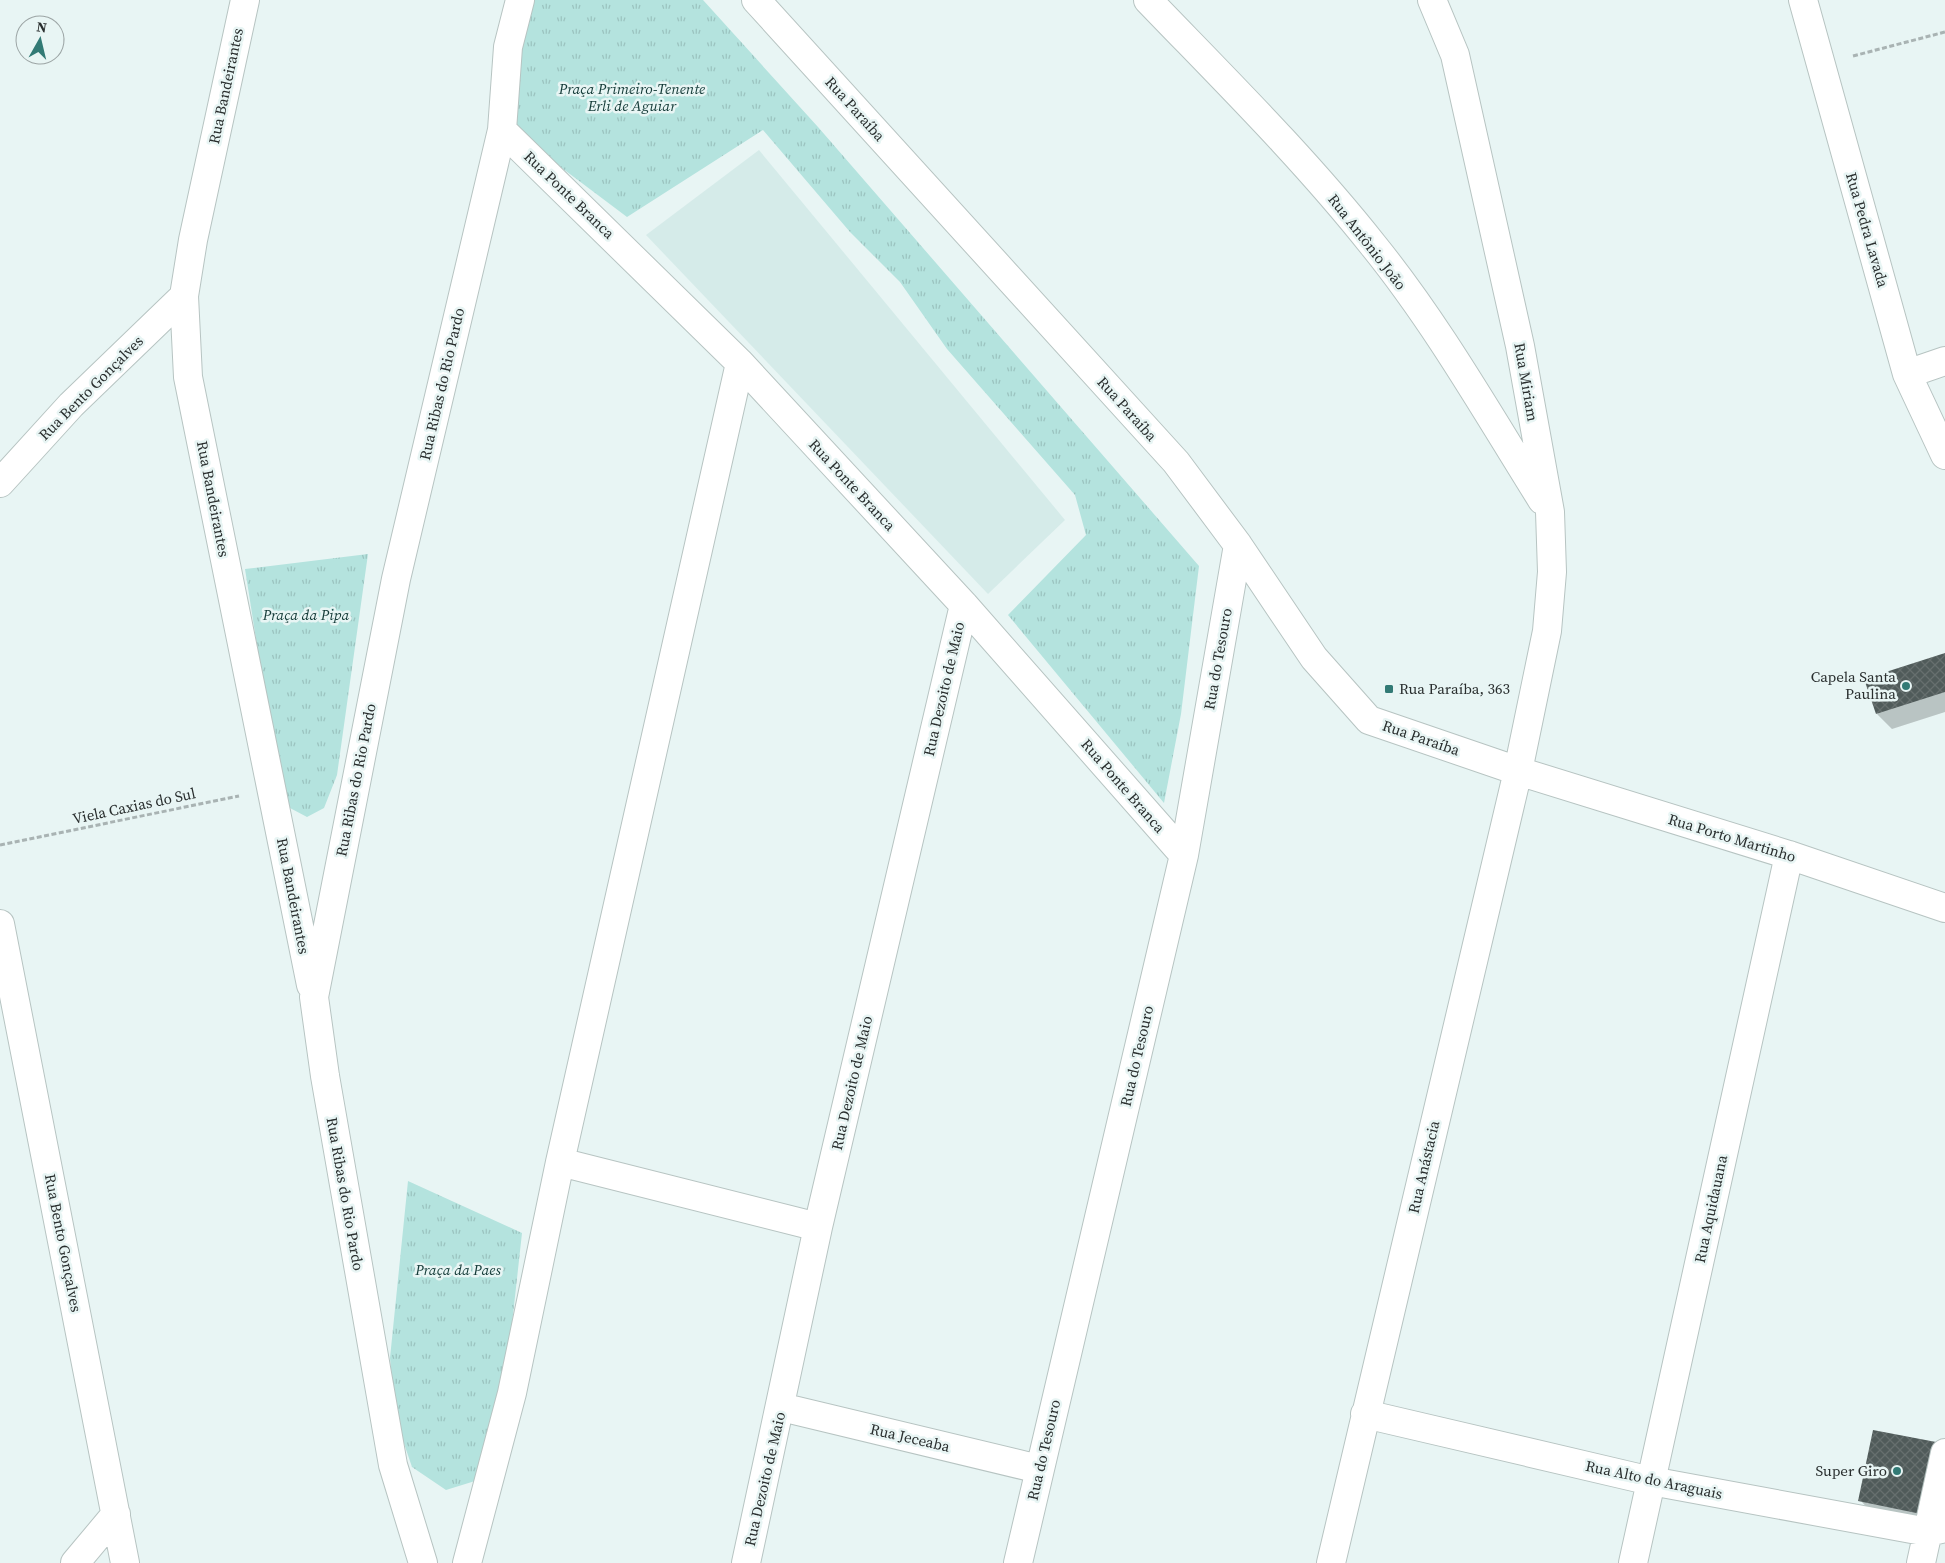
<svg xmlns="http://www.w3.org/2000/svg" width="1945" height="1563" font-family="'Source Serif 4',serif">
	<defs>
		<pattern id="grass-tufts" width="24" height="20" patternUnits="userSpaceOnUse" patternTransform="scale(1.25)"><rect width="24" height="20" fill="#b4e3de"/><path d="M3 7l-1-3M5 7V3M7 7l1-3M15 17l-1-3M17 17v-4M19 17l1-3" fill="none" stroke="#9bc3bf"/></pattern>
		<pattern id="building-cross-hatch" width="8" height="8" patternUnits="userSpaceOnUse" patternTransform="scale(1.25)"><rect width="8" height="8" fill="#505b5a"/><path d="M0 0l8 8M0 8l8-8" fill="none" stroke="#666f6e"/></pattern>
	</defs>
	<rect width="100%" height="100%" fill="#e8f5f4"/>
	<path fill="#d5ebe9" d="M759,150L1065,520L988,594L646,235Z"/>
	<path fill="url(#grass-tufts)" d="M530,0H703L818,127L1199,566L1181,714L1164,803L1008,615L1086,535L1075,495L947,349L900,282L850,232L763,130L627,217L518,135L511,102Z
		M368,554L337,775L324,808L307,817L290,808L278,779L245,569Z
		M408,1181L522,1233L511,1333L494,1426L475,1481L446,1490L412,1467L396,1420L390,1358Z"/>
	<path fill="#0003" d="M1945,655V712L1892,729L1877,714Z
		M1874,1431L1936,1528L1875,1516L1860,1500Z"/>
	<path fill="url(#building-cross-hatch)" d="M1945,653V692L1876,714L1864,679Z
		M1873,1430L1936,1442L1921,1514L1858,1501Z"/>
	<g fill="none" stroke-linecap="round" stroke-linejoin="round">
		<g stroke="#b7c4c2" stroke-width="30">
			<path id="minor" d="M245,0L193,240L184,296L188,377L311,985
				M756,0L1176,462L1238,545L1314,658L1369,720L1518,771L1789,855L1945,908
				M1148,0C1225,80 1304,158 1373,245C1437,324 1488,414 1542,500
				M1803,0L1907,374L1945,455
				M502,130L740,363L964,605L1184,855
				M1907,374L1945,361
				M0,483L71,405L184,296
				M0,924L125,1563
				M560,1162L818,1227
				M781,1407L1039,1469
				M1365,1414L1651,1481L1928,1532L1945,1528
				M75,1563L116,1514
				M423,1563L393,1465L325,1076L314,997L396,579L502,130L508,47L520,0
				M467,1563L512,1393L560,1162L740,363
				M746,1563L818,1227L964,605
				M1018,1563L1184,855L1238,545
				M1331,1563L1518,771L1547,631L1552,572L1550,512L1520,346L1455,55L1432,0
				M1633,1563L1789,855
				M1921,1563L1945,1453"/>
		</g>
		<path stroke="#a9b3b3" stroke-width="3" stroke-dasharray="5 2.5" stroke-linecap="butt" d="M1853,56L1945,32
			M0,845L239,796"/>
		<use href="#minor" stroke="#fff" stroke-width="28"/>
	</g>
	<g fill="#327a75" stroke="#e8f5f4" stroke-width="2">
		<circle cx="1906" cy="686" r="5"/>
		<rect x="1384" y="684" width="10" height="10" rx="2.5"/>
		<circle cx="1897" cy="1471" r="5"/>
	</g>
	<g text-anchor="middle" stroke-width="5" stroke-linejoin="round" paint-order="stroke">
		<g font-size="15" fill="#292e2e" stroke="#e8f5f4">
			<text transform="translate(226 86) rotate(-78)" y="5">Rua Bandeirantes</text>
			<text transform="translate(855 109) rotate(48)" y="5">Rua Paraíba</text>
			<text transform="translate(569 195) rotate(44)" y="5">Rua Ponte Branca</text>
			<text transform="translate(1867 230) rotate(74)" y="5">Rua Pedra Lavada</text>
			<text transform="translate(1367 242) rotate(52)" y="5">Rua Antônio João</text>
			<text transform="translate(1526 382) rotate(80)" y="5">Rua Miriam</text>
			<text transform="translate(442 384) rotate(-77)" y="5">Rua Ribas do Rio Pardo</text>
			<text transform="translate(91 388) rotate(-45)" y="5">Rua Bento Gonçalves</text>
			<text transform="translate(1127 409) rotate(48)" y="5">Rua Paraíba</text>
			<text transform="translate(852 485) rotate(47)" y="5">Rua Ponte Branca</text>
			<text transform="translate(213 499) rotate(79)" y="5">Rua Bandeirantes</text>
			<text transform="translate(1218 659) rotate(-80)" y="5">Rua do Tesouro</text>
			<text transform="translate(944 689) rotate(-77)" y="5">Rua Dezoito de Maio</text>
			<text transform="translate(1421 738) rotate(19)" y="5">Rua Paraíba</text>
			<text transform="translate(356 780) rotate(-79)" y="5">Rua Ribas do Rio Pardo</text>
			<text transform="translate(1123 786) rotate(49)" y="5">Rua Ponte Branca</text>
			<text transform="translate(134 806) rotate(-12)" y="5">Viela Caxias do Sul</text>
			<text transform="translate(1732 838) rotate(17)" y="5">Rua Porto Martinho</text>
			<text transform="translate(293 896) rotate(79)" y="5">Rua Bandeirantes</text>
			<text transform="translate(1137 1056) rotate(-77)" y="5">Rua do Tesouro</text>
			<text transform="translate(852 1083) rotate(-77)" y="5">Rua Dezoito de Maio</text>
			<text transform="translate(1424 1167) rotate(-77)" y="5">Rua Anástacia</text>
			<text transform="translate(345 1194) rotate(80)" y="5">Rua Ribas do Rio Pardo</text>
			<text transform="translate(1711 1209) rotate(-78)" y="5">Rua Aquidauana</text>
			<text transform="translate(63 1243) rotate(79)" y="5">Rua Bento Gonçalves</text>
			<text transform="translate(910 1438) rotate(13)" y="5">Rua Jeceaba</text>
			<text transform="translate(1044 1450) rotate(-77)" y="5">Rua do Tesouro</text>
			<text transform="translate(765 1479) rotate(-77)" y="5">Rua Dezoito de Maio</text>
			<text transform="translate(1654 1480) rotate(12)" y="5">Rua Alto do Araguais</text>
		</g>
		<g font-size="15" font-style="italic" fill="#133a37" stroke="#e8f5f4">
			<text x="632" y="94">Praça Primeiro-Tenente<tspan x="632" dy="17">Erli de Aguiar</tspan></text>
			<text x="306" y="620">Praça da Pipa</text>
			<text x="458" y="1275">Praça da Paes</text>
		</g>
		<g font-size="15" fill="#292e2e" stroke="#e8f5f4" text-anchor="end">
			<text x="1896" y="682">Capela Santa<tspan x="1896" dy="17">Paulina</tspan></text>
			<text x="1399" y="694" text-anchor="start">Rua Paraíba, 363</text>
			<text x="1887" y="1476">Super Giro</text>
		</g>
	</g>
	<g transform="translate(40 40) rotate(8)"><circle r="24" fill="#e8f5f4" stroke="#9ca5a5"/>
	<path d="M0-4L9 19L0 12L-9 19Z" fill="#327a75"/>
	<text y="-8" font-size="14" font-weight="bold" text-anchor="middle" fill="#292e2e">N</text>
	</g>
</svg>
